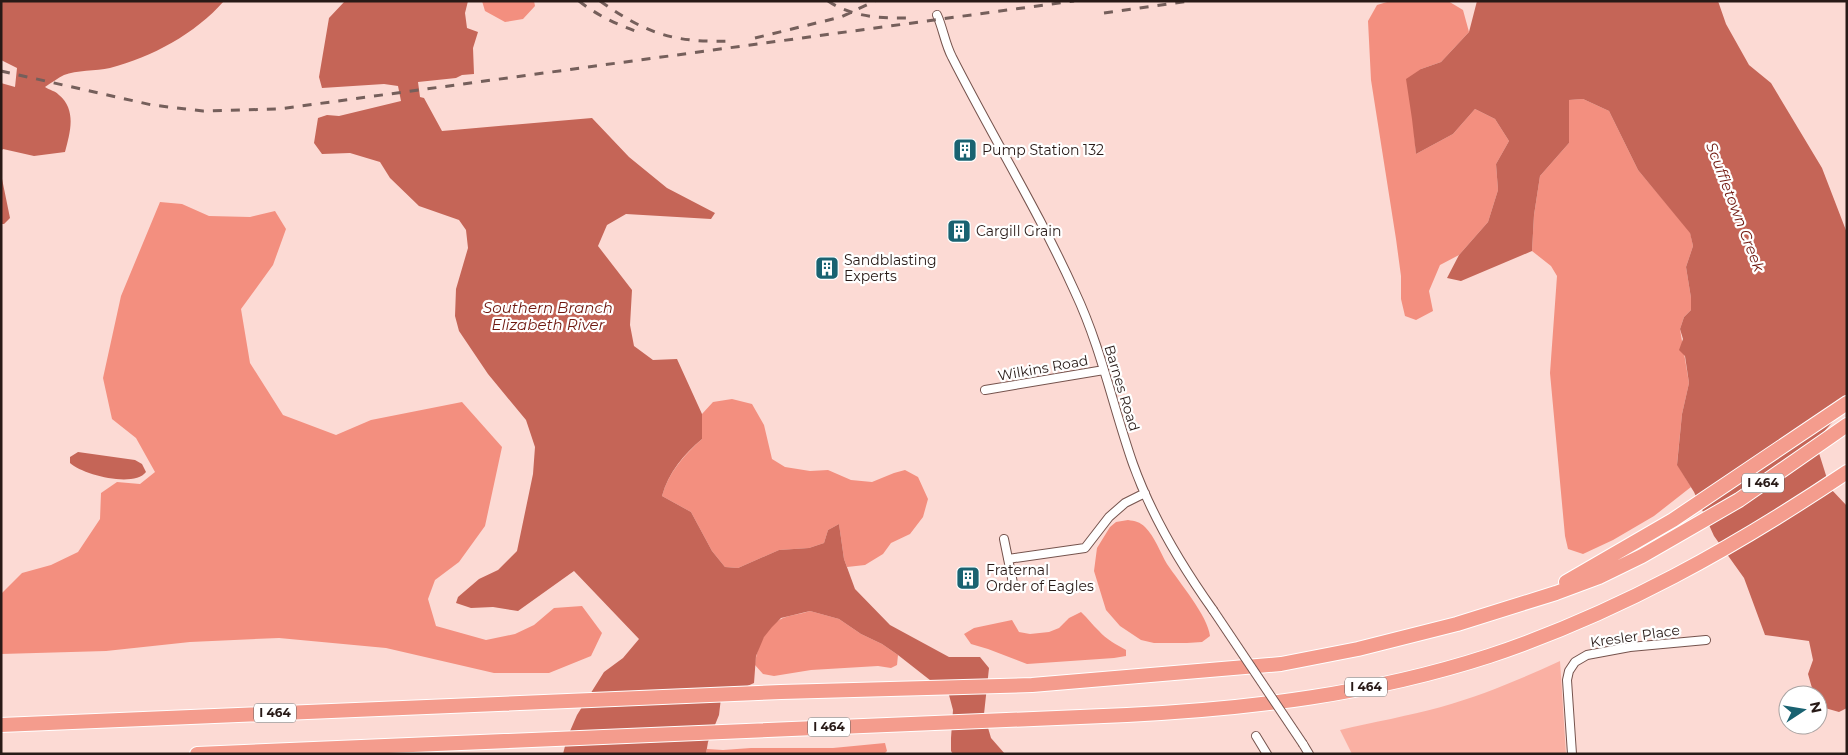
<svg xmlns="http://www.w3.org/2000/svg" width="1848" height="755" font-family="Montserrat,sans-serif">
	<rect width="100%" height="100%" fill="#fcdad4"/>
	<path fill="#fab0a3" d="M1560,661L1566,754H1352L1340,730C1374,722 1408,716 1441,707C1483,695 1521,679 1560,661Z"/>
	<path fill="#f38f7f" d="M482,1H534L535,6L523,19L505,22L485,11Z
		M1448,1L1463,10L1469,32L1441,62L1421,69L1413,119L1416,154L1453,134L1475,109L1495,119L1509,141L1496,164L1498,190L1488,222L1459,255L1440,265L1429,291L1433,311L1416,320L1405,316L1401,299V276L1396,239L1371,80L1368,21L1377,5L1387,2Z
		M1583,99L1609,111L1638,170L1690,232L1693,246L1686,267L1691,298V310L1684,317L1680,329L1689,383L1682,414L1677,464L1691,487L1654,516L1613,540L1583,554L1568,549L1565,536L1550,373L1557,276L1551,266L1532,251L1534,215L1540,176L1569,143V100Z
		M160,202L182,204L209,216L250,217L275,211L286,229L273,265L241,309L250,363L283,415L336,435L371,420L462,402L502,447L485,526L459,562L435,580L428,599L436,626L486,640L515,634L534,625L554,608L582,606L602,633L591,656L549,673H494L386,648L279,638L190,642L106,651L1,654V594L22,573L51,565L78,552L100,519L101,493L117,482L140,484L155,472L136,438L112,419L103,378L121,296Z
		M732,399L752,404L764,425L772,459L785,467L810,471L828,470L851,480L872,482L894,473L905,470L918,477L928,499L923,517L910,534L891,543L883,554L865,565L847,567L844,559L839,524L828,530L824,543L809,548L779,550L738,568L725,567L712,551L691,512L662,496C668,473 684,455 702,439V414L713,402Z
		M1128,520C1135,521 1140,522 1145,527C1155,537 1160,552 1167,564C1179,582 1208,616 1210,636L1202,642L1187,643H1154L1141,640L1120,626L1106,610L1094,571L1097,548L1110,527L1116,522Z
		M810,611L839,619L861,634L882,644L898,655L897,665L891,668L878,666L811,670L774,676L763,674L755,665C756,649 766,625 783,618C791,615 801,614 810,611Z
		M1081,612C1088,618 1092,625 1099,631C1106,639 1117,645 1126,650V656L1114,658L1027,664L988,649L971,644L964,634L974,628L1012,620L1019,632L1030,634L1049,632L1059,628L1069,618Z
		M885,743L887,751L884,754H706L707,749L723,750L751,748H833Z"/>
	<path fill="#c56557" d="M1,1H224C195,34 152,57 110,68C96,71 76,70 64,75C58,78 51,83 45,87C49,90 56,91 59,95C77,110 70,133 65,152L34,156L3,149L1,151V83L15,87L17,68L1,60Z
		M345,1H468L465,13L467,28L478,32L473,48L474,74L462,75L456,78L418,82L420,97L424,98L442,131L592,118L629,157L667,188L715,213L711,219L626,214L607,225L598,246L632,290L630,325L634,346L653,360L677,359L702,414V439C684,454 668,473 662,496L691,512L712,551L725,567L738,568L779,550L809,548L824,543L828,530L839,524L844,559L855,589L890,625L949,657H980L989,668L984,714L991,738L1005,754H953L951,751V738L953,710L949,695L898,655L882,644L861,634L839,619L810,611L781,618L772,627L764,637L756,656L754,683L721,698L719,715L708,742L706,754H563L567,738L577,715L604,672L623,658L639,639L574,571L518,611L493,607L471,608L456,603L458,597L479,579L498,570L517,551L533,474L535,447L526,420L488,374L459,331L455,316L456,289L468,248L466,230L459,220L419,206L390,178L380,162L350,153L322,154L314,143L318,118L327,115L339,116L401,101L398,86L384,84L322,88L319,77L329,18Z
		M1477,1H1718L1726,24L1749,65L1771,83L1822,168L1847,233V406L1820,436L1818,450L1830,488L1847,506V708L1839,712L1818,706V695H1814L1808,674L1813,660L1809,641L1765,635L1744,578L1714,536L1694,492L1677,465L1682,414L1689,383L1685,356L1679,350L1683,339L1680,329L1684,317L1691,310V298L1686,267L1693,246L1690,233L1638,170L1609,111L1583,99L1569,100V143L1540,176L1534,215L1532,251L1461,281L1447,278L1459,255L1488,222L1498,190L1496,164L1509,141L1495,119L1475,109L1453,134L1416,154L1412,119L1406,79L1421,69L1441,62L1469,32Z
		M1,174L10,218L4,224H1Z
		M78,452L135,460L142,464L146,472C134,488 83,475 70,463V457Z"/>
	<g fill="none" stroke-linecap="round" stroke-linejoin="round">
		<g stroke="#75534d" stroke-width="10">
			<path id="minor" d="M937,15C943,28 945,44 952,57C992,136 1039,212 1075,292C1101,347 1113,407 1133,464C1152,517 1181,565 1213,610
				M985,390L1104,370
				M1004,539L1013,583
				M1008,559L1085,548L1109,517L1125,503L1145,493
				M1256,736L1267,754
				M1303,744L1309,754
				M1572,754L1567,680L1569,671L1575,662L1587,655L1630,647L1706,640"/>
		</g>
		<g stroke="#fff" stroke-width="16">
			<path id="motorway" d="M1566,582L1673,520L1847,403
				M1,725L781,692L1032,685L1281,664L1358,649L1457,624L1556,593L1599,577L1642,556L1739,500L1847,425
				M197,754L1127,715C1250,709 1372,694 1489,656C1618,613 1735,547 1847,472"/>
		</g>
		<use href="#minor" stroke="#fff" stroke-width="8"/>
		<use href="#motorway" stroke="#f49c8d" stroke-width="14"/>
		<path stroke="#755f5b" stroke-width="3" stroke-dasharray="9 9" stroke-linecap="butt" d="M579,1C598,16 618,25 641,33
			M600,1C648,35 675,43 734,41
			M828,1C853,18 882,18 910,18
			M1104,13L1189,1
			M755,38L841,17L875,1
			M1,71L152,105L203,111L279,109L1074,1"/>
		<g stroke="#75534d" stroke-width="10" stroke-linecap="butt">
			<path id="minor-bridge" d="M1213,610L1303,744"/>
		</g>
		<use href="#minor-bridge" stroke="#fff" stroke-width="8"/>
	</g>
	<defs>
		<g id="building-square" transform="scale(1.25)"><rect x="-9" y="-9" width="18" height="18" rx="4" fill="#196271" stroke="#fff"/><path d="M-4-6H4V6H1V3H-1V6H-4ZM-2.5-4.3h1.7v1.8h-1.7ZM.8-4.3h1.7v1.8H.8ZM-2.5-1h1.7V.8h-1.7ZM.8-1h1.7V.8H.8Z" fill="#fff"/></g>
	</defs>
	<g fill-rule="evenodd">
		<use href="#building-square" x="965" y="150"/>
		<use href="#building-square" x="959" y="231"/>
		<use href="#building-square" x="827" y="268"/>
		<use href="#building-square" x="968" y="578"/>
	</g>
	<g text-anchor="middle" stroke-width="4.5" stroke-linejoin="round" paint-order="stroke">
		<g fill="#fff" stroke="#685f5d" stroke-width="1">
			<rect x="1742" y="473.5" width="42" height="19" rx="4"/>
			<rect x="1345" y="677.5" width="42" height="19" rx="4"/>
			<rect x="254" y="703.5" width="42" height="19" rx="4"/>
			<rect x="808" y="717.5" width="42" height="19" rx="4"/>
		</g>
		<g font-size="12" font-weight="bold" fill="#281a17">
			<text x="1763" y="487">I 464</text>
			<text x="1366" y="691">I 464</text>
			<text x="275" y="717">I 464</text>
			<text x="829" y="731">I 464</text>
		</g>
		<g font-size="14" fill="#281a17" stroke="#fff" text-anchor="start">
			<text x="982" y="155">Pump Station 132</text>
			<text x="976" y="236">Cargill Grain</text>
			<text x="844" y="265">Sandblasting<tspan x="844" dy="16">Experts</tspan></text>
			<text x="986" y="575">Fraternal<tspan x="986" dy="16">Order of Eagles</tspan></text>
		</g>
		<g font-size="14" fill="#281a17" stroke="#fff">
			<text transform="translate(1043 368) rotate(-10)" y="5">Wilkins Road</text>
			<text transform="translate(1122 388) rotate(73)" y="5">Barnes Road</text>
			<text transform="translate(1635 636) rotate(-8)" y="5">Kresler Place</text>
		</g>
		<g font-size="15" font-style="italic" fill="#711910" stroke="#fff">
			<text transform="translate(1735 207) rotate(69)" y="5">Scuffletown Creek</text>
			<text x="548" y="313">Southern Branch<tspan x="548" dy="17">Elizabeth River</tspan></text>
		</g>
	</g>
	<rect width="1848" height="755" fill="none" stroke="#281a17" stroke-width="5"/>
	<g transform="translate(1803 710) rotate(78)"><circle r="24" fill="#ffffff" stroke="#a9a3a2"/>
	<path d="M0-4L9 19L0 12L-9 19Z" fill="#196271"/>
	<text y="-8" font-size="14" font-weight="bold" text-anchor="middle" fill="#281a17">N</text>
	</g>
</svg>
